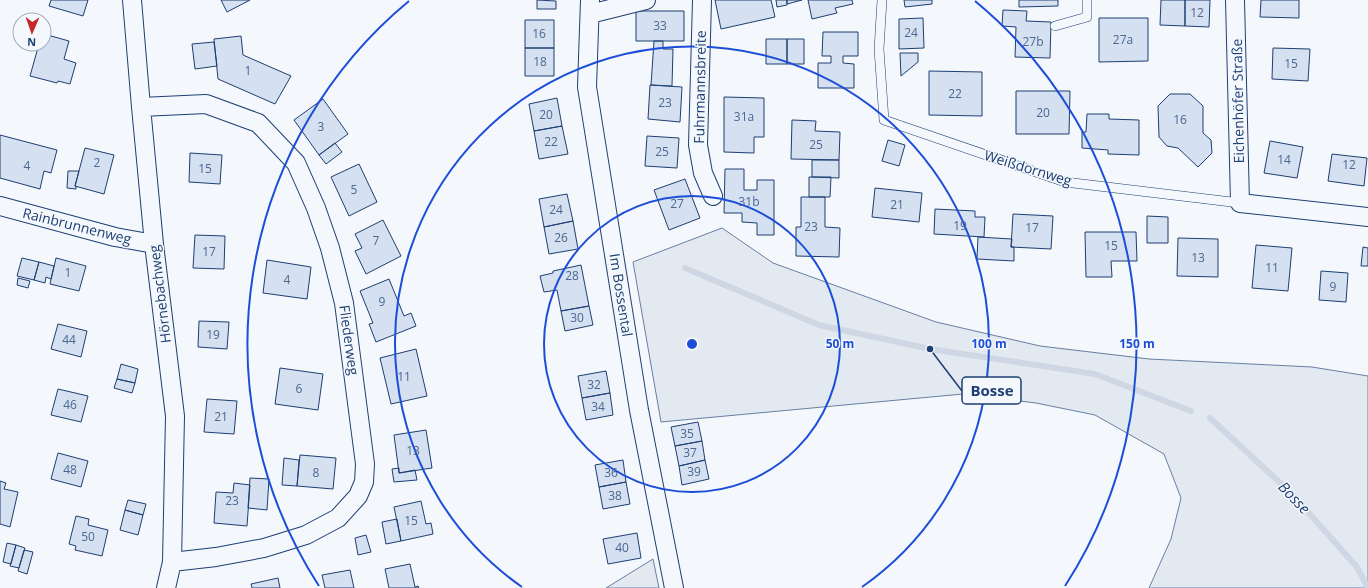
<svg xmlns="http://www.w3.org/2000/svg" width="1368" height="588" font-family="'Open Sans',sans-serif">
	<rect width="100%" height="100%" fill="#f4f7fb"/>
	<path fill="#e3e9f0" stroke="#687fa3" d="M722,228L773,263L936,322L1040,346L1149,359L1312,367L1368,376V588H1149L1171,539L1181,498L1164,454L1095,415L1036,403L963,394L661,422L633,262Z
		M653,559L659,588H606Z"/>
	<g fill="none" stroke-linecap="round" stroke-linejoin="round">
		<path stroke="#cfd7e4" stroke-width="6" d="M685,268L819,325L930,349L1095,374L1191,411
			M1210,418L1290,492L1357,567L1368,588"/>
	</g>
	<path fill="#d5e0f0" stroke="#1d3f73" d="M51,0H88L83,16L49,6Z
		M221,0H250L227,12Z
		M537,0L556,1V9H537Z
		M715,0H771L775,17L721,29Z
		M776,0H787V5L777,7Z
		M787,0H802L787,4Z
		M808,0H852L853,4L835,8L837,13L812,19Z
		M904,0H932V4L905,7Z
		M1019,0H1058V6L1019,7Z
		M1161,0H1185V26L1160,25Z
		M1185,0H1210L1209,27L1185,26Z
		M1261,0H1299V18L1260,17Z
		M1003,10L1027,11L1026,21L1051,22L1050,58L1015,57L1016,27L1002,26Z
		M636,11H684V41H636Z
		M923,18L924,48L899,49V19Z
		M1099,18H1148V61L1099,62Z
		M525,20H554V48H525Z
		M823,32H858V56H843V63L854,64V88H818V63H831V56H822Z
		M44,34L69,41L64,59L76,63L70,84L58,81L57,83L30,76L39,44H44Z
		M241,36L243,55L291,76L275,104L218,79L214,39Z
		M766,39H787V64H766Z
		M787,39H804V64H787Z
		M654,41H663V49H673L672,86L651,85Z
		M214,42L217,66L195,69L192,44Z
		M525,48H554V76H525Z
		M1273,48L1310,49L1308,81L1272,79Z
		M900,53H918V62L901,76Z
		M929,71L982,72V116L929,115Z
		M650,85L682,87L680,122L648,119Z
		M1016,91H1070L1069,134H1016Z
		M1170,94H1190L1203,106V133L1211,140L1212,153L1198,167L1178,148L1167,146L1159,137L1158,106Z
		M724,97L764,98V137H754V153L724,152Z
		M557,98L562,126L534,131L529,104Z
		M323,99L348,134L319,155L294,120Z
		M1087,114H1109V119L1139,120V155L1108,154V150L1082,148V132H1086Z
		M792,120L816,121L815,131L840,132L839,160L791,159Z
		M562,126L568,154L539,159L534,131Z
		M0,135L57,150L51,173L44,171L40,189L0,178Z
		M647,136L679,138L677,168L645,166Z
		M888,140L905,145L899,166L882,161Z
		M1270,141L1303,147L1297,178L1264,173Z
		M335,143L342,152L326,164L319,155Z
		M85,148L114,155L104,194L75,186Z
		M190,153L222,155L220,184L189,182Z
		M1332,154L1367,158L1364,186L1328,181Z
		M812,160H839V178L812,177Z
		M359,164L377,202L349,216L331,177Z
		M725,169H744V190H757V180H774V235H757V223L742,222V213H724Z
		M68,171H79L75,186L76,187V189L67,188Z
		M809,177H831L830,197H809Z
		M685,179L700,218L669,230L654,190Z
		M875,188L922,193L919,222L872,217Z
		M567,194L573,221L544,227L539,199Z
		M801,197H825V227L840,228L839,257L796,256V227H801Z
		M935,209L975,211V217H985L984,237L934,234Z
		M1013,214L1053,216L1051,249L1011,247Z
		M1147,216L1168,217V243H1147Z
		M383,220L401,256L366,274L355,251L362,248L355,234Z
		M573,221L578,249L549,254L544,227Z
		M1085,232H1136L1137,261H1111L1112,277H1086Z
		M195,235L225,236L224,269L193,268Z
		M978,237L1012,239L1011,247H1014V261L977,259Z
		M1178,238L1218,239V277L1177,276Z
		M1256,245L1292,248L1288,291L1252,288Z
		M1363,247L1368,248V266H1361Z
		M22,258L39,262L34,280L17,276Z
		M56,258L86,266L79,291L50,284Z
		M267,260L311,267L307,299L263,293Z
		M39,262L54,266L51,279L46,277L45,283L34,280Z
		M581,265L589,306L561,311L557,290L544,292L540,276L553,273V271Z
		M1321,271L1348,273L1346,302L1319,300Z
		M18,278L30,281L28,288L17,285Z
		M389,279L404,316L411,313L416,326L376,342L369,324L373,323L360,291Z
		M589,306L593,325L565,331L561,311Z
		M199,321L229,322L227,349L198,347Z
		M58,324L87,331L81,357L51,349Z
		M416,349L427,396L391,404L380,358Z
		M121,364L138,369L135,383L117,379Z
		M280,368L323,374L318,410L275,404Z
		M606,371L610,393L582,398L578,376Z
		M117,379L135,383L132,393L114,388Z
		M58,389L88,396L81,422L51,415Z
		M610,393L613,415L586,420L582,398Z
		M207,399L237,401L234,434L204,432Z
		M698,422L702,441L675,446L671,427Z
		M426,430L432,468L399,473L394,435Z
		M702,441L705,460L679,466L675,446Z
		M58,453L88,461L81,487L51,479Z
		M300,455L336,458L333,489L297,486Z
		M284,458L299,460L297,486L282,485Z
		M623,460L626,482L599,487L595,465Z
		M705,460L709,479L682,485L679,466Z
		M399,468V473L415,470L417,480L394,482L392,469Z
		M250,478L269,479L267,510L248,508Z
		M0,481L6,483L4,489L18,492L10,527L0,524Z
		M626,482L630,504L603,509L599,487Z
		M234,483L250,485L247,526L214,523L216,492L233,493Z
		M128,500L146,504L143,515L125,510Z
		M421,501L426,524L431,523L433,534L401,541L394,507Z
		M125,510L143,515L138,535L120,530Z
		M76,516L89,519L88,525L108,530L102,556L75,550L76,546L69,544Z
		M397,519L401,541L386,544L382,522Z
		M637,533L641,558L608,564L603,539Z
		M366,535L371,552L358,555L355,538Z
		M7,543L16,545L11,564L3,562Z
		M16,545L25,548L19,568L10,566Z
		M24,550L33,552L27,574L18,571Z
		M410,564L415,587L418,586L419,588H389L385,569Z
		M350,570L354,588H325L322,575Z
		M278,578L280,588H252L251,584Z"/>
	<g fill="none" stroke-linecap="round" stroke-linejoin="round">
		<g stroke="#1d3f73" stroke-width="10">
			<path id="service" d="M882,0L879,49L884,120L1065,182L1240,203
				M1055,26L1087,17V0"/>
		</g>
		<g stroke="#1d3f73" stroke-width="20">
			<path id="minor" d="M132,0L141,107L154,244L175,416L172,562L166,588
				M590,0L587,87L639,410L674,588
				M702,0L698,145L703,173L713,196
				M1235,0L1240,203L1368,217
				M590,14L646,0
				M141,107L206,104L258,123L296,163L316,208L330,248L344,303L365,464L364,482L358,496L338,518L306,535L264,548L216,557L172,562
				M0,206L115,237L154,244"/>
		</g>
		<use href="#service" stroke="#f4f7fb" stroke-width="9"/>
		<use href="#minor" stroke="#f4f7fb" stroke-width="18"/>
	</g>
	<g fill="none" stroke="#1d4ed8" stroke-width="2">
		<circle cx="692" cy="344" r="148"/>
		<path d="M522 587A297 297 0 1 1 862 587"/>
		<path d="M319 586A445 445 0 0 1 409 1M975 1A445 445 0 0 1 1065 586"/>
	</g>
	<g text-anchor="middle" stroke-width="3" stroke-linejoin="round" paint-order="stroke">
		<g font-size="12" fill="#4b6792">
			<text x="1197" y="17">12</text>
			<text x="660" y="30">33</text>
			<text x="911" y="37">24</text>
			<text x="539" y="38">16</text>
			<text x="1123" y="44">27a</text>
			<text x="1033" y="46">27b</text>
			<text x="540" y="66">18</text>
			<text x="1291" y="68">15</text>
			<text x="248" y="75">1</text>
			<text x="955" y="98">22</text>
			<text x="665" y="107">23</text>
			<text x="1043" y="117">20</text>
			<text x="546" y="119">20</text>
			<text x="744" y="121">31a</text>
			<text x="1180" y="124">16</text>
			<text x="321" y="131">3</text>
			<text x="551" y="146">22</text>
			<text x="816" y="149">25</text>
			<text x="662" y="156">25</text>
			<text x="1284" y="164">14</text>
			<text x="97" y="167">2</text>
			<text x="1349" y="169">12</text>
			<text x="27" y="170">4</text>
			<text x="205" y="173">15</text>
			<text x="354" y="194">5</text>
			<text x="749" y="206">31b</text>
			<text x="677" y="208">27</text>
			<text x="897" y="209">21</text>
			<text x="556" y="214">24</text>
			<text x="960" y="230">19</text>
			<text x="811" y="231">23</text>
			<text x="1032" y="232">17</text>
			<text x="561" y="242">26</text>
			<text x="376" y="245">7</text>
			<text x="1111" y="250">15</text>
			<text x="209" y="256">17</text>
			<text x="1198" y="262">13</text>
			<text x="1272" y="272">11</text>
			<text x="68" y="277">1</text>
			<text x="572" y="280">28</text>
			<text x="287" y="284">4</text>
			<text x="1333" y="291">9</text>
			<text x="382" y="306">9</text>
			<text x="577" y="322">30</text>
			<text x="213" y="339">19</text>
			<text x="69" y="344">44</text>
			<text x="404" y="381">11</text>
			<text x="594" y="389">32</text>
			<text x="299" y="393">6</text>
			<text x="70" y="409">46</text>
			<text x="598" y="411">34</text>
			<text x="221" y="421">21</text>
			<text x="687" y="438">35</text>
			<text x="413" y="455">13</text>
			<text x="690" y="457">37</text>
			<text x="70" y="474">48</text>
			<text x="694" y="476">39</text>
			<text x="316" y="477">8</text>
			<text x="611" y="477">36</text>
			<text x="615" y="500">38</text>
			<text x="232" y="505">23</text>
			<text x="411" y="525">15</text>
			<text x="88" y="541">50</text>
			<text x="622" y="552">40</text>
		</g>
		<g font-size="14" fill="#1d3f73" stroke="#f4f7fb">
			<text transform="translate(700 87) rotate(-89)" y="5">Fuhrmannsbreite</text>
			<text transform="translate(1238 101) rotate(-91)" y="5">Eichenhöfer Straße</text>
			<text transform="translate(1028 168) rotate(17)" y="5">Weißdornweg</text>
			<text transform="translate(77 226) rotate(14)" y="5">Rainbrunnenweg</text>
			<text transform="translate(160 294) rotate(-97)" y="5">Hörnebachweg</text>
			<text transform="translate(621 295) rotate(81)" y="5">Im Bossental</text>
			<text transform="translate(349 340) rotate(82)" y="5">Fliederweg</text>
		</g>
		<g font-size="15" font-style="italic" fill="#1d3f73" stroke="#f4f7fb">
			<text transform="translate(1294 498) rotate(46)" y="5">Bosse</text>
		</g>
	</g>
	<circle cx="692" cy="344" r="6" fill="#1d4ed8" stroke="#f4f7fb" stroke-width="2"/>
	<g font-size="12" text-anchor="middle" font-weight="bold" fill="#1d4ed8" stroke="#f4f7fb" stroke-width="3" stroke-linejoin="round" paint-order="stroke">
		<text x="840" y="348">50 m</text>
		<text x="989" y="348">100 m</text>
		<text x="1137" y="348">150 m</text>
	</g>
	<path fill="none" stroke="#1d3f73" stroke-width="1.5" d="M930 349L962 391"/>
	<circle fill="#1d3f73" stroke="#f4f7fb" stroke-width="1.5" cx="930" cy="349" r="4"/>
	<rect fill="#f4f7fb" stroke="#1d3f73" stroke-width="1.5" x="962" y="377" width="59" height="27" rx="4"/>
	<g font-size="15" text-anchor="middle" font-weight="bold" fill="#1d3f73">
		<text x="992" y="396">Bosse</text>
	</g>
	<g transform="translate(32 32) rotate(182)"><circle r="19" fill="#f4f7fb" stroke="#9eadc5"/>
	<path d="M0-3L7 15L0 10L-7 15Z" fill="#c62828"/>
	<text y="-6" font-size="11" font-weight="bold" text-anchor="middle" fill="#1d3f73">N</text>
	</g>
</svg>
